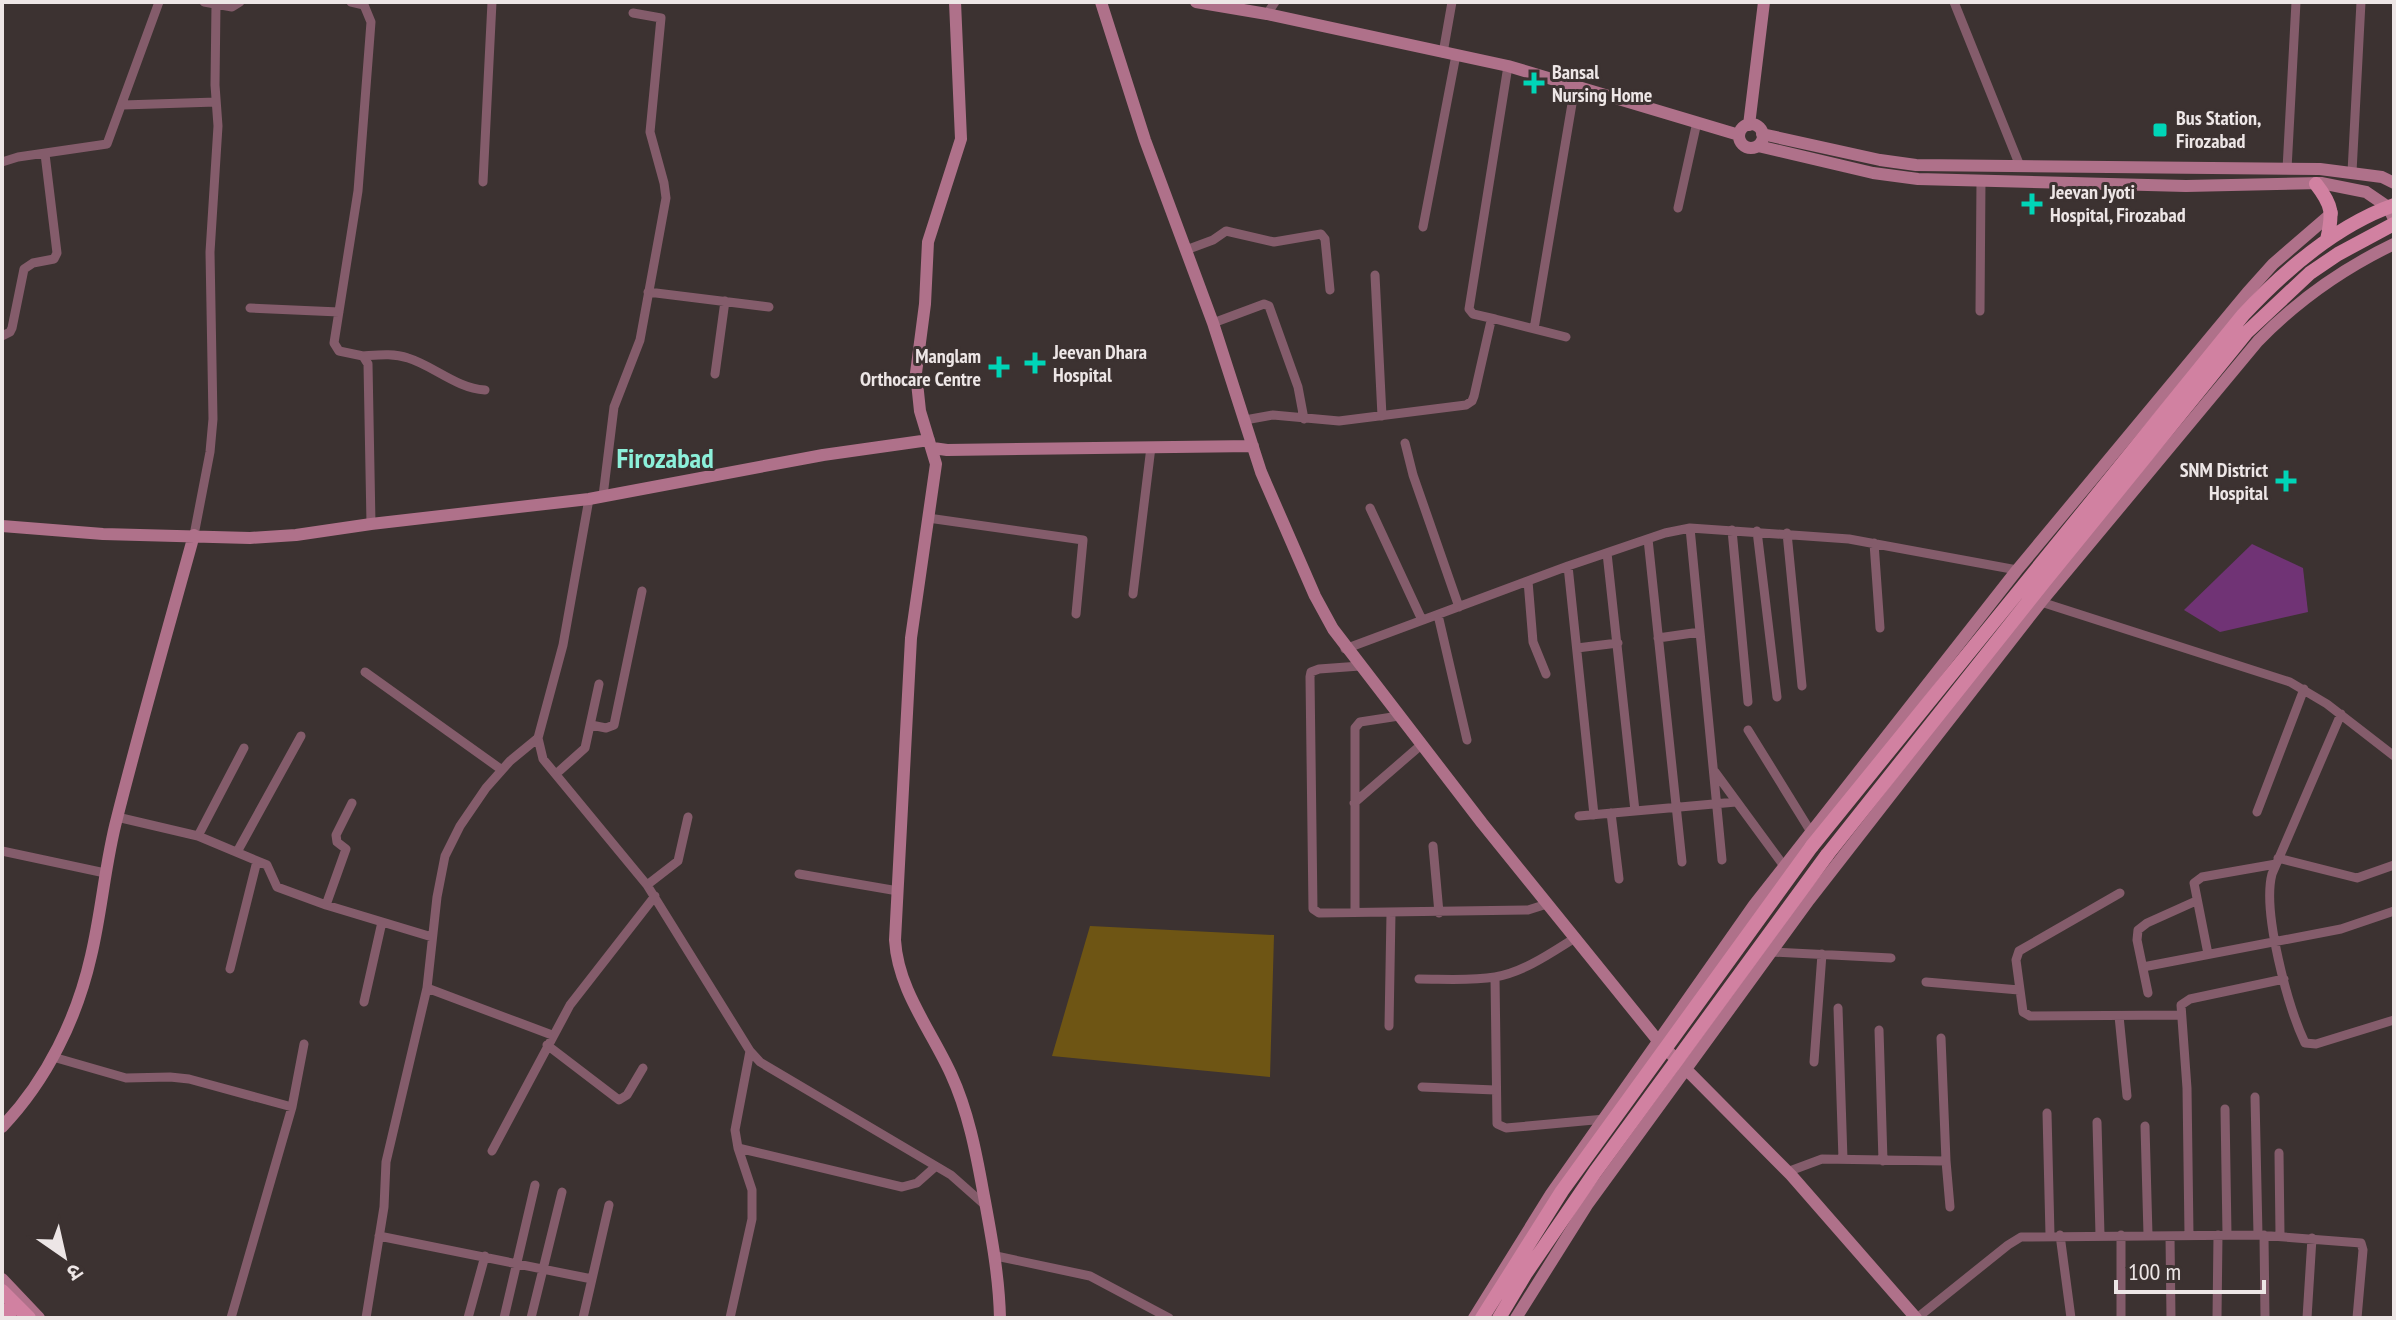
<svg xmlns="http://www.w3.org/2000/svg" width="2396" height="1320" font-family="'PT Sans Narrow','Noto Sans Devanagari',sans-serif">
	<rect width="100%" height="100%" fill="#3c3231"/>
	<path fill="#6e5514" d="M1090,926L1274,935L1270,1077L1052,1056Z"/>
	<path fill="#703375" d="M2252,544L2303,568L2308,612L2220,632L2184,610Z"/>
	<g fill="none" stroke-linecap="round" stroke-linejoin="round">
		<path stroke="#845c6b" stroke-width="9" d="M204,2L232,7L240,2
			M351,2L364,5L371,22L358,191L334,343L339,351L363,356L368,364L371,524
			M1954,2L2020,166
			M1267,14L1275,2
			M1443,53L1452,2
			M123,105L216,102
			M2,162L18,157L107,144L159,2
			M2287,169L2296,2
			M2352,172L2361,2
			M483,182L492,2
			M1678,208L1697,122
			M1423,227L1456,55
			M1186,250L1213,240L1226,231L1274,242L1321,234L1325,239L1330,290
			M1375,275L1382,416
			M648,292L769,307
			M250,308L339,312
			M1980,311L1981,180
			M1495,319L1473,314L1469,309L1508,66
			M1213,323L1264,304L1269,306L1298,387L1304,419
			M1534,329L1575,86
			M2,336L10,332L12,328L24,269L33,263L54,259L57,253L45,154
			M363,356C378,355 393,353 408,358C434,366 456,388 485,390
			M715,374L725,301
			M1245,420L1273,415L1339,421L1466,405L1472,401L1474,396L1491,321L1495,319L1566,337
			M1405,443L1413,475L1459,607
			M603,496L614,407L640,340L666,198L664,183L650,132L661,18L633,13
			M589,499L563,645L538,738L543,759L647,885L750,1051L760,1062L951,1175L986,1206
			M1370,508L1422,620
			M928,518L1083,540L1076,614
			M1690,528L1722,860
			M1732,530L1748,702
			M1757,531L1777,697
			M1787,533L1802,686
			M194,535L210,452L213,419L210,252L218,126L215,85L216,4
			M1648,539L1682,862
			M1874,543L1880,628
			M1607,553L1635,811
			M1568,566L1594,815
			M1528,581L1533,642L1546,674
			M1133,594L1151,447
			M2041,602L2290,682L2327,704L2394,756
			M1438,615L1467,740
			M1658,638L1700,632
			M1577,648L1618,643
			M1345,649L1568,566L1665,533L1690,528L1849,539L2017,570
			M1360,666L1319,669L1311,672L1310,677L1313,909L1319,913L1528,910L1547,904
			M365,672L502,770
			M2341,714L2272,874C2262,912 2288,1007 2305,1043L2316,1044L2394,1020
			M591,725L606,728L614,725L642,591
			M1748,730L1811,832
			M1715,772L1784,866
			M556,774L585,748L599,684
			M1354,803L1421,745
			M2257,812L2304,689
			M1611,813L1619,879
			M1579,816L1736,802
			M117,817L198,836L267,865L277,887L326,905L432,937
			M198,836L244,748
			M1433,846L1439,913
			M2,851L105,873
			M237,852L301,736
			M2278,858L2357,878L2394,865
			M799,874L898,891
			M647,885L678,861L688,817
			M2120,893L2019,951L2016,960L2023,1012L2030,1016L2181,1015
			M326,905L346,849L337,842L336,835L352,803
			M1355,912V728L1360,722L1399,716
			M1771,952L1891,958
			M2208,954L2194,883L2202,877L2276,864
			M2143,967L2341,929L2394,911
			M230,969L257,861
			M1495,977L1497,1124L1506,1128L1605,1119
			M1419,979C1444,979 1471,981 1495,977C1524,972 1551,953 1575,938
			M1926,982L2019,990
			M427,988L552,1035
			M2148,993L2137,940L2138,930L2147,923L2196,901
			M364,1002L382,922
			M1838,1008L1843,1159
			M2119,1016L2127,1096
			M1389,1026L1391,913
			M1879,1030L1883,1161
			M547,1045L619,1100L627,1095L643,1068
			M53,1057L126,1078L170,1077L189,1079L292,1107
			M1814,1062L1822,954
			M1422,1087L1495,1090
			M2255,1097L2258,1235
			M2225,1109L2227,1235
			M2047,1113L2050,1235
			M2097,1122L2100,1235
			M2145,1126L2148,1235
			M738,1148L902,1187L917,1183L935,1167
			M492,1151L570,1005L655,896
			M2279,1153L2280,1235
			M1946,1161L1950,1207
			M1787,1172L1822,1159L1946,1161L1941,1038
			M2060,1235L2071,1318
			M2121,1235V1318
			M2189,1235L2187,1088L2181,1005L2190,999L2284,979
			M2264,1235L2265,1318
			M379,1236L592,1279L609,1205
			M2170,1236L2171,1318
			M996,1256L1090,1276L1169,1318
			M231,1318L292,1107L304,1044
			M366,1318L384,1207L386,1162L427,988L437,897L445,856L460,826L486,788L510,761L538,738
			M468,1318L485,1256
			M504,1318L535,1185
			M531,1318L562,1192
			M583,1318L592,1279
			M730,1318L752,1219V1190L738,1148L735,1130L750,1051
			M1917,1318L2008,1245L2021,1237L2258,1235L2361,1243L2363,1250L2357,1318
			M2217,1318L2218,1235
			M2307,1318L2312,1238"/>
		<path stroke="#af718a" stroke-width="12" d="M955,2L961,139L928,242L925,304L916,373L920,411L936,464L911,638L895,940C898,990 931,1030 951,1074C968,1111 976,1152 983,1191C991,1234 999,1275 1000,1318
			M1101,2L1145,140L1213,323L1261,472L1315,596L1333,629L1482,823L1659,1042L1791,1175L1916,1318
			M1196,2L1267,14L1508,66L1739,135
			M1739 136a12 12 0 1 1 24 0a12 12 0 1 1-24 0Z
			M1749,125L1764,2
			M1762,134L1880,160L1916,165L2320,169L2382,177L2394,183
			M1758,146L1873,173L1918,179L2186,186L2321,183L2366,192L2388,207L2394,219
			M933,448L947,450L1253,446
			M2,526L103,534L250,538L296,535L371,524L589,499L823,455L929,440
			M2,1127C47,1080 77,1018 91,956C102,910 105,863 117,818C141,723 168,629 194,535
			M2,1279L39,1318
			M1474,1318L1551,1194L1754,905L2017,570L2247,293L2273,264L2332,213
			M1516,1318L1587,1205L1809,900L2041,602L2258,341C2297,301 2344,268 2394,244"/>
		<path stroke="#d181a1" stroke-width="14" d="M2316,184C2333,206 2333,213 2327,240
			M1812,846L2243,315C2284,271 2337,225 2394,205
			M1827,855L2044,582L2246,333L2310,273L2338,254L2394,224
			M2,1291L29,1318
			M2,1310L10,1318"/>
		<path stroke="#d181a1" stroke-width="14" d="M1482,1318L1562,1191L1812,846
			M1499,1318L1526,1273L1595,1172L1827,855"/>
	</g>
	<g fill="#00d5b7" stroke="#3c3231" stroke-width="3">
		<path d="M1530 71h8v8h8v8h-8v8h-8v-8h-8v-8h8z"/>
		<rect x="2152" y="122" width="16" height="16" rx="4"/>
		<path d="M2028 192h8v8h8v8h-8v8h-8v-8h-8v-8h8z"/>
		<path d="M1031 351h8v8h8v8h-8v8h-8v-8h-8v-8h8z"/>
		<path d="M995 355h8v8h8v8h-8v8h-8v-8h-8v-8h8z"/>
		<path d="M2282 469h8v8h8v8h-8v8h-8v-8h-8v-8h8z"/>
	</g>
	<g text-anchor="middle" stroke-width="6" stroke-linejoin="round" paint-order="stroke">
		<g font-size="20" font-weight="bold" fill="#ede6e6" stroke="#3c3231" text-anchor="start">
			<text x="1552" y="79">Bansal<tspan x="1552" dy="23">Nursing Home</tspan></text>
			<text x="2176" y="125">Bus Station,<tspan x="2176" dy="23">Firozabad</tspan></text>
			<text x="2050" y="199">Jeevan Jyoti<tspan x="2050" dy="23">Hospital, Firozabad</tspan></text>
			<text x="1053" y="359">Jeevan Dhara<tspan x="1053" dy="23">Hospital</tspan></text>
			<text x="981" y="363" text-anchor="end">Manglam<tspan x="981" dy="23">Orthocare Centre</tspan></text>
			<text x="2268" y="477" text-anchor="end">SNM District<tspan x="2268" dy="23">Hospital</tspan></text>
		</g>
		<g font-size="28" font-weight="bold" fill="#8cf0da" stroke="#3c3231">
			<text x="665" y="468">Firozabad</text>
		</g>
	</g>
	<rect width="2396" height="1320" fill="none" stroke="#ede6e6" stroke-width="8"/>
	<g transform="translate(64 1256) rotate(146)" stroke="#3c3231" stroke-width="6" paint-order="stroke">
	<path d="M0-6L14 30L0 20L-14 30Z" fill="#ede6e6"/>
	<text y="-12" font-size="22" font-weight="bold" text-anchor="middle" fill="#ede6e6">उ</text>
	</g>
	<path d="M2116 1280v12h148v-12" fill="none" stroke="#ede6e6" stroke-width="4"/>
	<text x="2128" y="1280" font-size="24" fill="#ede6e6" stroke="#3c3231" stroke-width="6" paint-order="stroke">100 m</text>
</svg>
